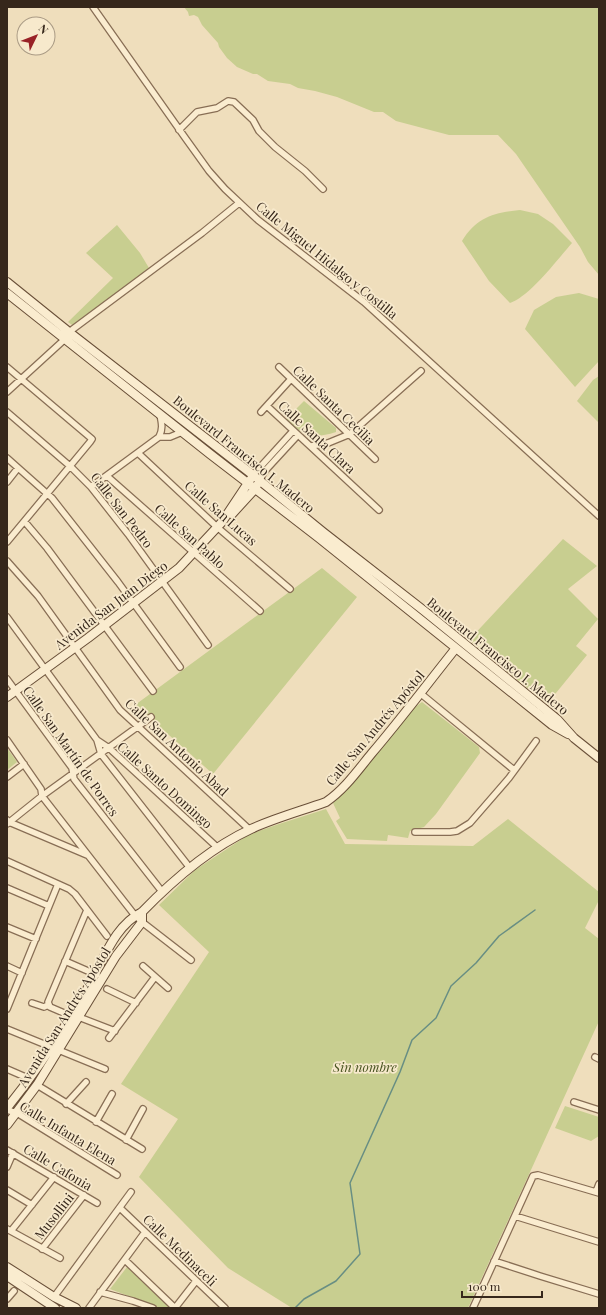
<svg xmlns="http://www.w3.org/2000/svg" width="606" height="1315" font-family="'Playfair Display',serif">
	<rect width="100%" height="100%" fill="#efdebc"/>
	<path fill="#c8ce90" d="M184,7H599V275L588,262L580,247L516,154L498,135H449L396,121L383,112H374L337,97L315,91L298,88L290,84L268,81L257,74H253L237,67L227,58L219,47L218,43L202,25L198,17L194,15L189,16L188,12Z
		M520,210L538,214L553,224L572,243C558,259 529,297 510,303L489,281L462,241C477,217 493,213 520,210Z
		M117,225L140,253L149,268L75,327L68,322L113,278L86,253Z
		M579,293L599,299V361L575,387L525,329L534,310L556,297Z
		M599,376V423L577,401L593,380Z
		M304,401L336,428V432C311,440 304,435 285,420Z
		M563,539L597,566L568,589L598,619L576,646L587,655L547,704L469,640Z
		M322,568L357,597L213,774L135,705Z
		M422,702L479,747L480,753L436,814L424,827L410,831L408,838L388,835L387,841L347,839L336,821L340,818L333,803L343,793L389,734L404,720L415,707Z
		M7,748L17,762L7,770Z
		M326,809L345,844L473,846L508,819L599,892V900L585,928L599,939V1021L468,1308H292L228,1268L139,1177L178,1119L121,1084L209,952L159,905L195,870L248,835L279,824Z
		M565,1106L599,1117V1136L591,1141L555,1128Z
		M127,1267L170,1308H160L110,1289Z"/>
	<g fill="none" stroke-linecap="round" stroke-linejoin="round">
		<path stroke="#688e83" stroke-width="1.5" d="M295,1308L304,1299L336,1281L360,1254L350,1183L400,1072L412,1040L436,1018L451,986L476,963L499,936L535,910"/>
		<g stroke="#886e55" stroke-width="8">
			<path id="street" d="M93,7L186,139L209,171L225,189L258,220L364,302L599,516
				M179,130L197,112L217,108L228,101L234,102L253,120L259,131L275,147L305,171L323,189
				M7,367L92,439L90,442L7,542
				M279,367L375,459
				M7,392L65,339L69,332L202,233L239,203
				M267,406L379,510
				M7,412L71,467L91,487L128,534L208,645
				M261,412L291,379
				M159,437H170L182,432
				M311,446L328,443L350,434L421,371
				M138,453L217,527L290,589
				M7,458L52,498L118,582L180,667
				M253,475L293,431
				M107,476L260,611
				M260,480L264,472L298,435
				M7,482L18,468
				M91,487L159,437C163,429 162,424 160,415
				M25,522L47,548L153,691
				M7,561L38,596L120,710L250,830
				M7,617L97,740L101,754L190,868
				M7,679L72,768L74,779L160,889L163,891
				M420,693L514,770
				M7,740L41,789L42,796L133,913L142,922L191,960
				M97,740L109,748L218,848
				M7,777L24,764
				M7,820L9,822L87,855
				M7,824L42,796L151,717
				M415,832H450L457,831L470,823L509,778L536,741
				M7,861L69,889L75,894L107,936
				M7,888L49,906
				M7,927L36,939
				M65,961L97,975
				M7,966L22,973
				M143,966L168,988
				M107,989L136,1003
				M32,1003L44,1007L48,1005
				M7,1009L58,884
				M64,1013L50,1007L48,1002L87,910
				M76,1016L115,1031
				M7,1029L105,1069
				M109,1038L155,977
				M595,1057L599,1059
				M7,1069L30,1079
				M37,1085L142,1149
				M574,1102L599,1110
				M66,1104L86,1082
				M7,1110L17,1113L117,1175
				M96,1122L112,1094
				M126,1140L143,1109
				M7,1150L97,1203
				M7,1167L13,1153
				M7,1190L32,1205
				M596,1192L599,1184
				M120,1208L225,1308
				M515,1216L599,1242
				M7,1229L60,1258
				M11,1231L54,1177
				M42,1249L84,1195
				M125,1260L175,1308
				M494,1261L540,1276L599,1294
				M100,1292L133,1301L153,1308
				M54,1297L131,1192
				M7,1299L14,1291
				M89,1308L145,1232
				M175,1308L196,1281
				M473,1308L533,1176L538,1175L599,1193"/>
		</g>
		<g stroke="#694f38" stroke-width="10">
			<path id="secondary" d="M7,282L69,332L253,475L323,532L423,610L557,719L574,738L599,758
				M7,293L210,454L319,538L552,725L568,734
				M232,514L255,489L257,485
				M7,697L88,638L179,568L222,522L250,480
				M7,1108C32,1077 55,1043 76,1008C83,997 89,986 95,974C107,951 118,924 142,912C173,880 210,848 251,829C275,818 301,811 326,802C345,789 358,770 372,753C401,719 428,683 456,648
				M7,1125L37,1085L116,956L142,922V912
				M7,1267L54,1297L76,1308
				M7,1276L55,1308"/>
		</g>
		<use href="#street" stroke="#faeccf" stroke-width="5.5"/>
		<use href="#secondary" stroke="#faeccf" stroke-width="8"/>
	</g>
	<g text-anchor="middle" stroke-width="3.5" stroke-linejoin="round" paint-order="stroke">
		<g font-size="13" fill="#36271b" stroke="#f7e9cc">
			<text transform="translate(327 260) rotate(39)" y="5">Calle Miguel Hidalgo y Costilla</text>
			<text transform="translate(334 405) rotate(44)" y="5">Calle Santa Cecilia</text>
			<text transform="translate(317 437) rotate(43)" y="5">Calle Santa Clara</text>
			<text transform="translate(244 454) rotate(39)" y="5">Boulevard Francisco I. Madero</text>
			<text transform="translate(122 510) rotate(52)" y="5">Calle San Pedro</text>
			<text transform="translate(221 513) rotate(41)" y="5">Calle San Lucas</text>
			<text transform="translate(190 536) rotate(42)" y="5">Calle San Pablo</text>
			<text transform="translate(111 605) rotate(-37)" y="5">Avenida San Juan Diego</text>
			<text transform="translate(498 656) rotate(39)" y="5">Boulevard Francisco I. Madero</text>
			<text transform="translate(375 728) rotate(-50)" y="5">Calle San Andrés Apóstol</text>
			<text transform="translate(177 747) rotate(43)" y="5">Calle San Antonio Abad</text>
			<text transform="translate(71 751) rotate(55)" y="5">Calle San Martín de Porres</text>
			<text transform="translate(165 785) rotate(42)" y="5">Calle Santo Domingo</text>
			<text transform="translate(64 1017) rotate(-58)" y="5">Avenida San Andrés Apóstol</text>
			<text transform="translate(68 1133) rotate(31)" y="5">Calle Infanta Elena</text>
			<text transform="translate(58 1167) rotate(31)" y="5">Calle Cafonia</text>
			<text transform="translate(54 1216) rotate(-52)" y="5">Musollini</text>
			<text transform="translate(180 1250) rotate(44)" y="5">Calle Medinaceli</text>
		</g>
		<g font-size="13" font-style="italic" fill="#485320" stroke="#f7e9cc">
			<text x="365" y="1072">Sin nombre</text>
		</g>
	</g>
	<rect width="606" height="1315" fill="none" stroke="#36271b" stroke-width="16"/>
	<g transform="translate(36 36) rotate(47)"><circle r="19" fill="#f7e9cc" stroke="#aa9b85"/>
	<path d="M0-3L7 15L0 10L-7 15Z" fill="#992227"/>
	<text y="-6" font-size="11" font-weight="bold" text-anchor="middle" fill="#36271b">N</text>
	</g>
	<path d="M462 1291v6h80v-6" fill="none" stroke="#36271b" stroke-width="2"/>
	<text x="468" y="1291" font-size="12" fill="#36271b" stroke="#f7e9cc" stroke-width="3" paint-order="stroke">100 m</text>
</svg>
